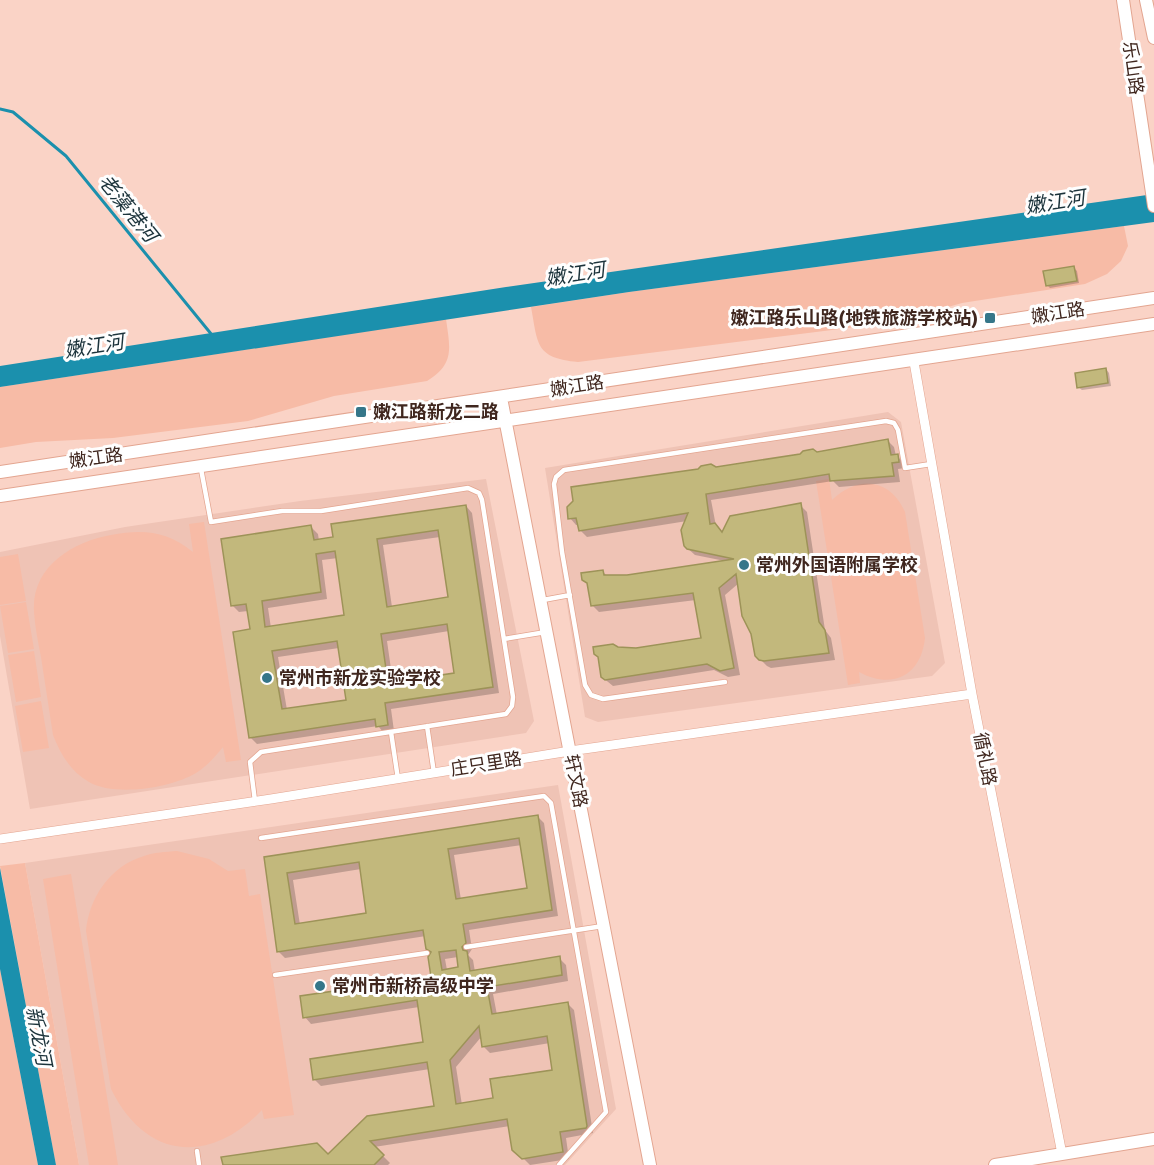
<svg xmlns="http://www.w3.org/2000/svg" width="1154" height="1165" font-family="Signika,'Noto Sans SC',sans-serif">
	<rect width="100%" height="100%" fill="#fad3c6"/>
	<path fill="#efc3b5" d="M888,412L901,422L945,663L932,676L598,722L585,717L545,468Z
		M486,479L534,721L526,733L30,809L0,636V552L125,527L300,501Z
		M558,785L616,1109L565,1165H79L25,863Z"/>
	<path fill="#f7bba6" d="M1124,226L1128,246L1121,261L1107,274L1085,284L962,303L896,322L578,362C535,358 538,344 531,307L629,292Z
		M446,319C450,348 455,364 427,381L334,396L248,421L113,438L36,442L0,448V387Z
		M829,479L832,500C858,475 890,478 905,512L925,638C921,676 892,690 859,672L860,683L848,685L816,481Z
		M204,522L241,760L226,762L223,747C215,757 207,766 196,773C171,788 115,797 89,782C70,771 60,753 53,735C49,709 45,683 41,657C38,642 35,627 34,612C31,567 72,542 111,535C143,529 167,531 193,552L189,524Z
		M18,554L26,601L0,605V557Z
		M26,602L34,649L8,653L0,606Z
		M34,651L41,697L16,702L8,655Z
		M41,701L49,748L23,752L15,706Z
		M177,851L209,859L228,871L245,869L249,896L260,894L294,1115L264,1119L262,1110C210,1165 146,1160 111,1089L86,931C89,898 110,866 144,856C154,852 166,852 177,851Z
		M25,863L79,1165H56L0,866Z
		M71,874L118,1165H89L43,879Z
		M0,969L38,1165H0Z"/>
	<path fill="#1b90ad" d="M1154,194V222L629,292L0,387V366L506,287Z
		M0,868L56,1165H38L0,969Z"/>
	<path fill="#0003" fill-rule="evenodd" d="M1074,268L1077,271L1079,283L1050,288L1047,285Z
		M1106,369L1109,373L1111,386L1082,390L1078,387Z
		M888,441L894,447L896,456L904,462L905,468L898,469L900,482L839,487L833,481L711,500L716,526L723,533L800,505L807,512L825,630L831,638L835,660L771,668L767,666L756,655L739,583L725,595L740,675L728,677L714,670L613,686L602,677L617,649L636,650L703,640L696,600L599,612L593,606L602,571L607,576L627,577L725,561L695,555L685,546L687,521L587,537L580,530L579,525H576L570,518L716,468Z
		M466,506L472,513L499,693L391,709L394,731L384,733L378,726L257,744L250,737L251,630L248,611L239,612L232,605L311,527L318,534L319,541ZM440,537L449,599L392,607L383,545ZM338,558L346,617L271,628L268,608L327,599L322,560ZM449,631L456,674L393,683L387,641ZM339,648L347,701L287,710L278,657Z
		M537,816L544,823L558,916L469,930L472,949L468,955L473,960L475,972L559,958L566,965L568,981L493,994L497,1015L567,1003L574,1010L593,1133L566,1138L569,1159L530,1165L514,1149L510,1126L374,1147L390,1163L388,1165H224L328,1156L435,1107L430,1069L321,1086L314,1079L424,1043L419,1007L311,1024L305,1017L432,978L433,953L426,936L285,958L278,951L265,858ZM522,845L528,890L461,900L454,855ZM361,869L368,914L300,925L293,880ZM458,957L460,968L447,970L445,959ZM482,1036L484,1047L490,1053L550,1043L554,1071L494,1099L462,1105L456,1067Z"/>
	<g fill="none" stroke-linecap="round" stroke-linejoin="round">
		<path stroke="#1b90ad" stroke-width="3" d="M0,109L13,112L66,156L212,335"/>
	</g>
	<path fill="#c2b87c" stroke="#9d9358" stroke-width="1.5" fill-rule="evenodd" d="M1074,266L1077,281L1046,286L1043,271Z
		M1106,368L1108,383L1077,388L1075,373Z
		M888,439L891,455L898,454L899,462L892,463L894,476L830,481L829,474L706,494L710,524L715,523L722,532L730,516L801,503L819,622L825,630L829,653L764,661L759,660L755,656L751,634L742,616L736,574L719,588L734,668L720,671L707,664L605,680L601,677L598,657L594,654L593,647L613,644L618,647L636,648L701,638L693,593L591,606L587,583L582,580L581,573L603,570L604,575H627L734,559L687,549L684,546L681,530L688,513L579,531L576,518L568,519L567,507L573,501L571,487L698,469L701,466L711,464L716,467L800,454L803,451L813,449L817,452Z
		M466,505L493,687L385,703L388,725L376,727L375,719L249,738L233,632L250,629L246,604L231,606L221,539L311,525L314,540L333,537L331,524ZM438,530L448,597L387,607L377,539ZM335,551L344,615L265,627L262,601L321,592L316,554ZM447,624L454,673L388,683L381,634ZM337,641L346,700L282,709L272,651Z
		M538,815L552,910L463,924L466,943L462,947L463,950L467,951L470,971L560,956L562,975L487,987L492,1014L568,1002L587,1126L586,1128L560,1132L563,1152L522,1159L512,1150L507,1119L370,1141L384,1155L374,1165H223L221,1157L317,1143L328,1154L367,1116L434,1106L427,1062L313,1080L310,1059L423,1042L417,1000L303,1018L300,996L431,977L428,957L431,952L426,949L423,930L277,952L264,857ZM519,838L527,888L456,899L448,849ZM359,862L366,913L295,924L287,873ZM456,950L458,967L442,970L439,952ZM479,1026L482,1047L547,1036L552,1070L490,1079L493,1098L456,1104L450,1060Z"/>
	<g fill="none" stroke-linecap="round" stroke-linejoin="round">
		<g stroke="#e3a590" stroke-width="6">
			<path id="lane" d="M201,469L211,522L282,511H321L468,488L479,493L482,500L513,697L512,706L506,714L261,752L250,762L255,801
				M543,600L570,595
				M504,639L546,632
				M725,682L603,699L591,695L585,685L562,552L554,484L556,477L564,470L886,421L894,423L898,430L905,468L931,464
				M427,726L434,773
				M391,732L398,779
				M261,838L544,796L551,803L606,1112L559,1165
				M466,947L603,926
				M275,975L427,953
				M197,1151L199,1165"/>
		</g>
		<g stroke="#e3a590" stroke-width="10">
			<path id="street" d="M914,362L972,694L1062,1154
				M0,839L271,799L570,751L972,694"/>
		</g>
		<g stroke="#e3a590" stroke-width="14">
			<path id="secondary" d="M1123,0L1154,206
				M1146,0L1154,38
				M501,398L650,1165
				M0,472L1154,298
				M0,496C385,438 770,384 1154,324
				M995,1165L1154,1139"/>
		</g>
		<use href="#lane" stroke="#fff" stroke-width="4.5"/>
		<use href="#street" stroke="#fff" stroke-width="9"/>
		<use href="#secondary" stroke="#fff" stroke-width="12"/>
	</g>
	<g fill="#357689" stroke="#fefefe" stroke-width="2">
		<rect x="984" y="312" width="12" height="12" rx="3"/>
		<rect x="355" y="406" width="12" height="12" rx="3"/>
		<circle cx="744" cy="565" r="6"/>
		<circle cx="267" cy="678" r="6"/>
		<circle cx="320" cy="986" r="6"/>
	</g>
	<g text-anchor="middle" stroke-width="6" stroke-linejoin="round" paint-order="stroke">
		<g font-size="18" fill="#3f261e" stroke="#fefefe">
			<text transform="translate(1133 68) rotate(82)" y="6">乐山路</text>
			<text transform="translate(1058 313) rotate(-9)" y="6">嫩江路</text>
			<text transform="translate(577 386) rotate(-9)" y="6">嫩江路</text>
			<text transform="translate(96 458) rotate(-8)" y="6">嫩江路</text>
			<text transform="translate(985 759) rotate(79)" y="6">循礼路</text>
			<text transform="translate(486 764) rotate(-9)" y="6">庄只里路</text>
			<text transform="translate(576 781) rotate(79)" y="6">轩文路</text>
		</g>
		<g font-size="18" font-weight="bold" fill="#3f261e" stroke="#fefefe" text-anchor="start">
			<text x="978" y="324" text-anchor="end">嫩江路乐山路(地铁旅游学校站)</text>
			<text x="373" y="418">嫩江路新龙二路</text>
			<text x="756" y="571">常州外国语附属学校</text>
			<text x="279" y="684">常州市新龙实验学校</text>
			<text x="332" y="992">常州市新桥高级中学</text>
		</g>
		<g font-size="20" font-style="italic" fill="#1c333b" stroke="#fefefe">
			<text transform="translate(1055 202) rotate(-9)" y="7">嫩江河</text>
			<text transform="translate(128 208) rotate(51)" y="7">老藻港河</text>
			<text transform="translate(575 274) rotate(-9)" y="7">嫩江河</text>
			<text transform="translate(94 346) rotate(-9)" y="7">嫩江河</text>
			<text transform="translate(39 1036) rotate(79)" y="7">新龙河</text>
		</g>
	</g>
</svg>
